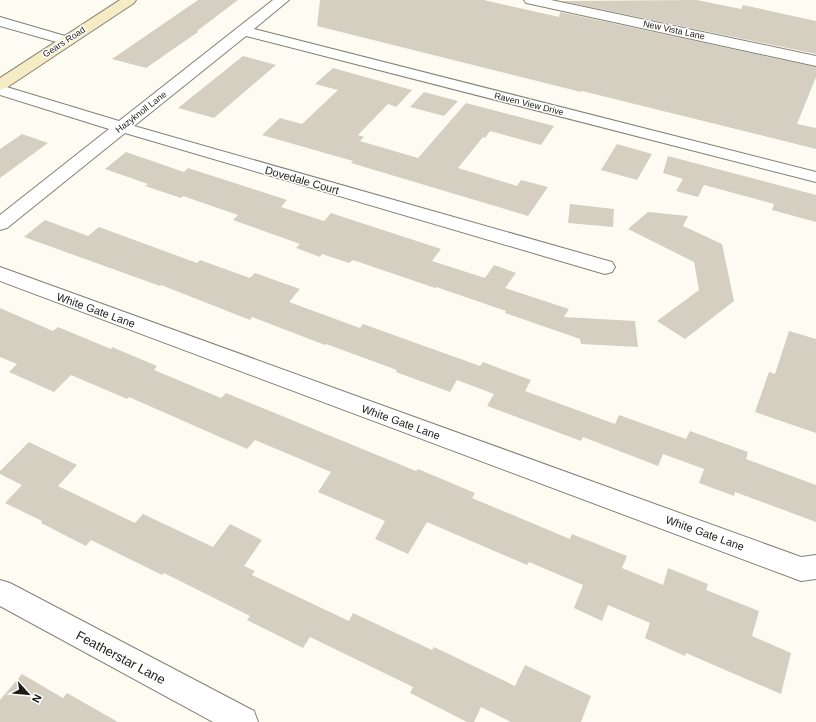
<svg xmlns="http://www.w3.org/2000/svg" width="816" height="722" font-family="Arial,sans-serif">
	<rect width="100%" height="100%" fill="#fefcf2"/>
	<path fill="#d4cfc0" d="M198,0H238L197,31L198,32L146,68L112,59Z
		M320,0H484L559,17L560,12L816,67V77L797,124L816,128V149L582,91L581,92L317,26Z
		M697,0L741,9L743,5L816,21V54L561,1Z
		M243,56L276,65L214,118L178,108Z
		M333,68L412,90L396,107L388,104L358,135L364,137L360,141L418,158L466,103L554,126L541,145L490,131L485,138L483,137L458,168L517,186L521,180L548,187L528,216L351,163L353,161L262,135L280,118L302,124L338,90L315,84Z
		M424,92L458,101L444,116L410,107Z
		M22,134L48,143L0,178V149Z
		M617,144L652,154L637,180L601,170Z
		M126,152L184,172L188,168L216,177L287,200L281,207L324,221L331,213L441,249L432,261L485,278L494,265L516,273L505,288L569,309L564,317L635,321L638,347L581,344L580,339L505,313L506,311L436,287L435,288L353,260L349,263L322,254L320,257L296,248L300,244L233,220L238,215L183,196L181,198L145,186L148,184L105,169Z
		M668,156L816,195V222L772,210L774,204L704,185L698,197L676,191L683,179L663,173Z
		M570,204L614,209L613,227L568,223Z
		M648,212L688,216L683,226L722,244L734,301L685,339L657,321L699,290L694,262L628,229Z
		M45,220L88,236L99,227L197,263L200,260L250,278L255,273L300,289L289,302L360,328L363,324L480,366L483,362L531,380L525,391L615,424L619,415L686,439L690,431L748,452L746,459L816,485V522L735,492L734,496L699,483L704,469L663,454L658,466L583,437L581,441L487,406L494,394L457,380L450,392L396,372L397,370L326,344L325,345L252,317L250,320L161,285L160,286L24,237Z
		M0,308L53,331L58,327L111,349L112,347L157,366L154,370L221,398L226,393L416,471L418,469L475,493L472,498L570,539L572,534L627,556L622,568L663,585L668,568L708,584L706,590L759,611L752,636L791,653L781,694L686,653L685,656L645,638L650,623L608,605L602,621L574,608L583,585L529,562L527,565L427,522L408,554L375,539L385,521L318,492L331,472L255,440L247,449L129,397L127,399L71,375L54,392L9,372L17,364L0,357Z
		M789,331L816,339V433L755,412L769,372L775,374Z
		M29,442L77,465L58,486L135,523L143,514L213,547L230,524L262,540L244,566L255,571L252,575L349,621L353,613L432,650L434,647L515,686L525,665L591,696L581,722H511L481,707L474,722H467L410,693L413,687L310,637L303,648L247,620L250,616L164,573L162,575L91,540L86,546L41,523L42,521L5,503L22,485L0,474V471Z
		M22,674L63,698L67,693L118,722H0V700Z"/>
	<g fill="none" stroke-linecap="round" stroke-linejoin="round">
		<g stroke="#848072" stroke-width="2">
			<path id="street" d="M273,0H289L254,29L816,172V182L246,36L134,126L612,262L615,267L612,272L605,274L598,272L125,133L7,228L0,230V215L109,129L0,95V85L119,121Z
				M524,0H551L816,56V66L531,4L526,3Z
				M0,17L72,38L74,41L72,44L67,45L0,26Z
				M0,267L801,557L816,555V579L801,581L0,281Z
				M0,580L10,583L254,711L258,722H213L0,606Z"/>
		</g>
		<g stroke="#848072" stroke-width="2">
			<path id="secondary" d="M120,0H136L134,3L6,88L0,90V78Z"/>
		</g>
		<use href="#street" fill="#fff" fill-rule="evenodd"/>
		<use href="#secondary" fill="#f6ecc4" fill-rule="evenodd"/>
	</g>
	<g text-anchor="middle" stroke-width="3" stroke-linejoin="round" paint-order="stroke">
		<g font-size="9" fill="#1d1b16" stroke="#fff">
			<text transform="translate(674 30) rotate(12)" y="3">New Vista Lane</text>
			<text transform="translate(64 42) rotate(-33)" y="3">Gears Road</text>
			<text transform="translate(529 104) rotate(14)" y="3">Raven View Drive</text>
			<text transform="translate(141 112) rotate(-38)" y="3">Hazyknoll Lane</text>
		</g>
		<g font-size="11" fill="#1d1b16" stroke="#fff">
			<text transform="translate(302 180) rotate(16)" y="4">Dovedale Court</text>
			<text transform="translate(96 310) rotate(20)" y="4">White Gate Lane</text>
			<text transform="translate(401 422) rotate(20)" y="4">White Gate Lane</text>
			<text transform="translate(705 533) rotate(20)" y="4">White Gate Lane</text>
		</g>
		<g font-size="13" fill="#1d1b16" stroke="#fff">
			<text transform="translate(121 657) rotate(28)" y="5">Featherstar Lane</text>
		</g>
	</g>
	<g transform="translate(28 694) rotate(117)" stroke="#ffffff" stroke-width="3" paint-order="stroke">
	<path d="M0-3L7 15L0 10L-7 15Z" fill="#1d1b16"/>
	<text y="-6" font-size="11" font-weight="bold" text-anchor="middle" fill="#1d1b16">N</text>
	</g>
</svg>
